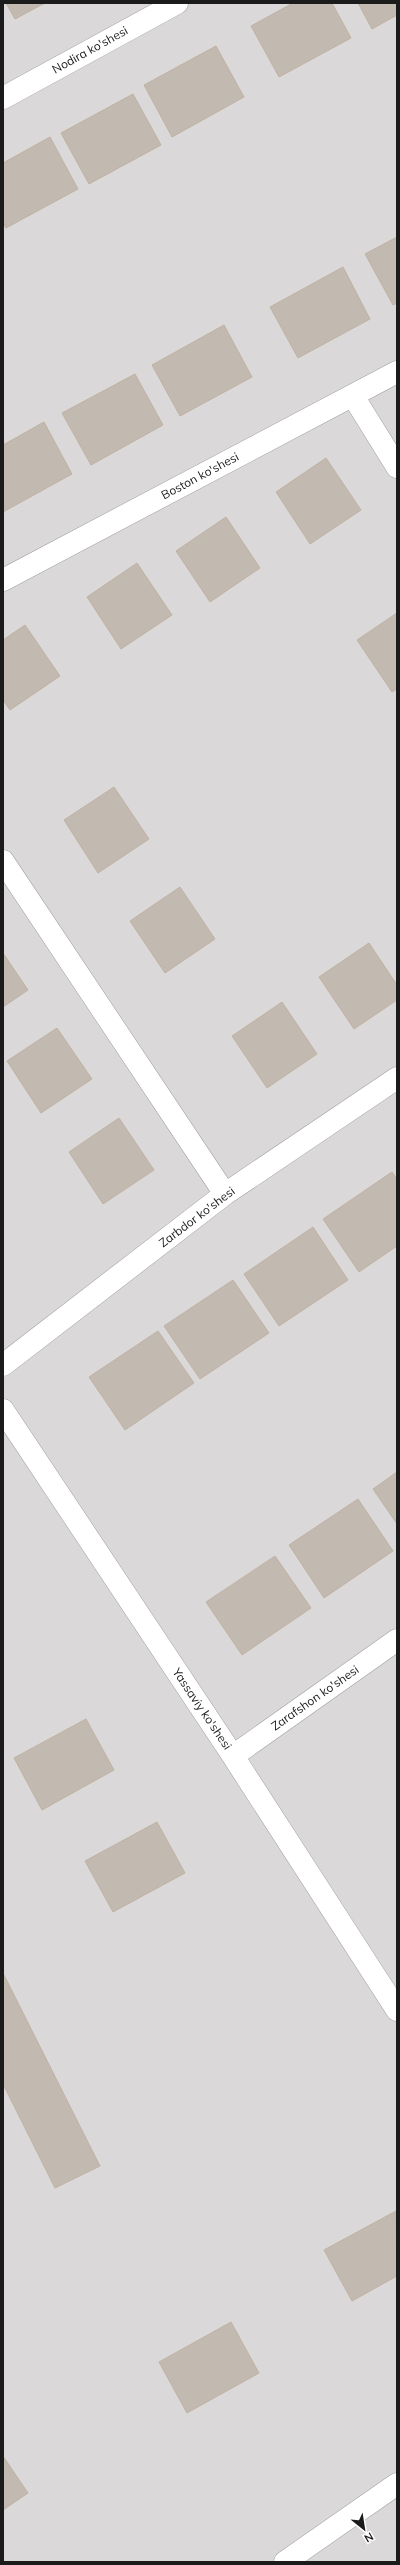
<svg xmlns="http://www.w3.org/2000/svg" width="400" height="2565" font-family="Mulish,sans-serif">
	<rect width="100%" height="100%" fill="#eeeae0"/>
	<path fill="#dad8d8" d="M3,3H397V2562H3Z"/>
	<path fill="#c2b9b0" stroke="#c0b2a2" d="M6,3H45L15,19Z
		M293,3H332L351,38L279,77L251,26Z
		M358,3H397V15L372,29Z
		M216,46L244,97L172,137L144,85Z
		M133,94L161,145L89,184L61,133Z
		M50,137L78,189L6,228L3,223V163Z
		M397,237V303L393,305L365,254Z
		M343,267L370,319L298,358L270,307Z
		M224,325L252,377L180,416L152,365Z
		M135,374L163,425L91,465L62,413Z
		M44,422L72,474L3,512V445Z
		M326,458L361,510L310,544L276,492Z
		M226,517L260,568L210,602L176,551Z
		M137,563L172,615L121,649L87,597Z
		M397,613V689L392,692L357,640Z
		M25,625L60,676L10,710L3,700V640Z
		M114,787L149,839L98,873L64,820Z
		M180,887L215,939L165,973L130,921Z
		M369,943L397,985V1000L354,1029L319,977Z
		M3,953L28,990L3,1007Z
		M282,1002L317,1054L267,1088L232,1036Z
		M57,1028L92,1079L41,1113L7,1061Z
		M119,1118L154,1170L103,1204L69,1152Z
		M392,1172L397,1179V1246L359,1272L323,1219Z
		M313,1227L348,1280L279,1326L244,1274Z
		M233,1280L269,1333L200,1379L164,1326Z
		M158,1331L194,1383L125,1430L89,1377Z
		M397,1472V1524L373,1489Z
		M358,1499L393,1551L324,1598L289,1545Z
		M275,1556L311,1608L242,1655L206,1602Z
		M86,1719L114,1770L42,1810L14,1758Z
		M157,1822L185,1873L113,1912L85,1861Z
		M3,1973L100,2166L55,2188L3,2084Z
		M396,2211L397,2276L352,2301L324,2250Z
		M231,2322L259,2373L187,2413L159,2362Z
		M3,2456L28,2493L3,2510Z"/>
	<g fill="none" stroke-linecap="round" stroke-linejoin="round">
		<g stroke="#a2a2a2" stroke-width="23">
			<path id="minor" d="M3,98L177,3
				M353,396L397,467
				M3,580L397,372
				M3,861L225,1194
				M3,1365L225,1194L397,1078
				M3,1410L233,1756L397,2010
				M233,1756L397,1640
				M285,2562L397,2484"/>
		</g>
		<use href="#minor" stroke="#fff" stroke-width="22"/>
	</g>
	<g text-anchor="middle" stroke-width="3" stroke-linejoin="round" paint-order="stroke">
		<g font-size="12" fill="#1b1b1b" stroke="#fff">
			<text transform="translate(90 50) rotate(-29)" y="4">Nodira ko'shesi</text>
			<text transform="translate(200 476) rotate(-28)" y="4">Boston ko'shesi</text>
			<text transform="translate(197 1217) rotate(-37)" y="4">Zarbdor ko'shesi</text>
			<text transform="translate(315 1698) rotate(-35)" y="4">Zarafshon ko'shesi</text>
			<text transform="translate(202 1709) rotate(56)" y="4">Yassaviy ko'shesi</text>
		</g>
	</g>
	<rect width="400" height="2565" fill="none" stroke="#1b1b1b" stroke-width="8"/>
	<g transform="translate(364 2529) rotate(150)" stroke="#ffffff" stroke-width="3" paint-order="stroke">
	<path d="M0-3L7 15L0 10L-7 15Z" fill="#1b1b1b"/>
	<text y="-6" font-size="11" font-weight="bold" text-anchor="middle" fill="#1b1b1b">N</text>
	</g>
</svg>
